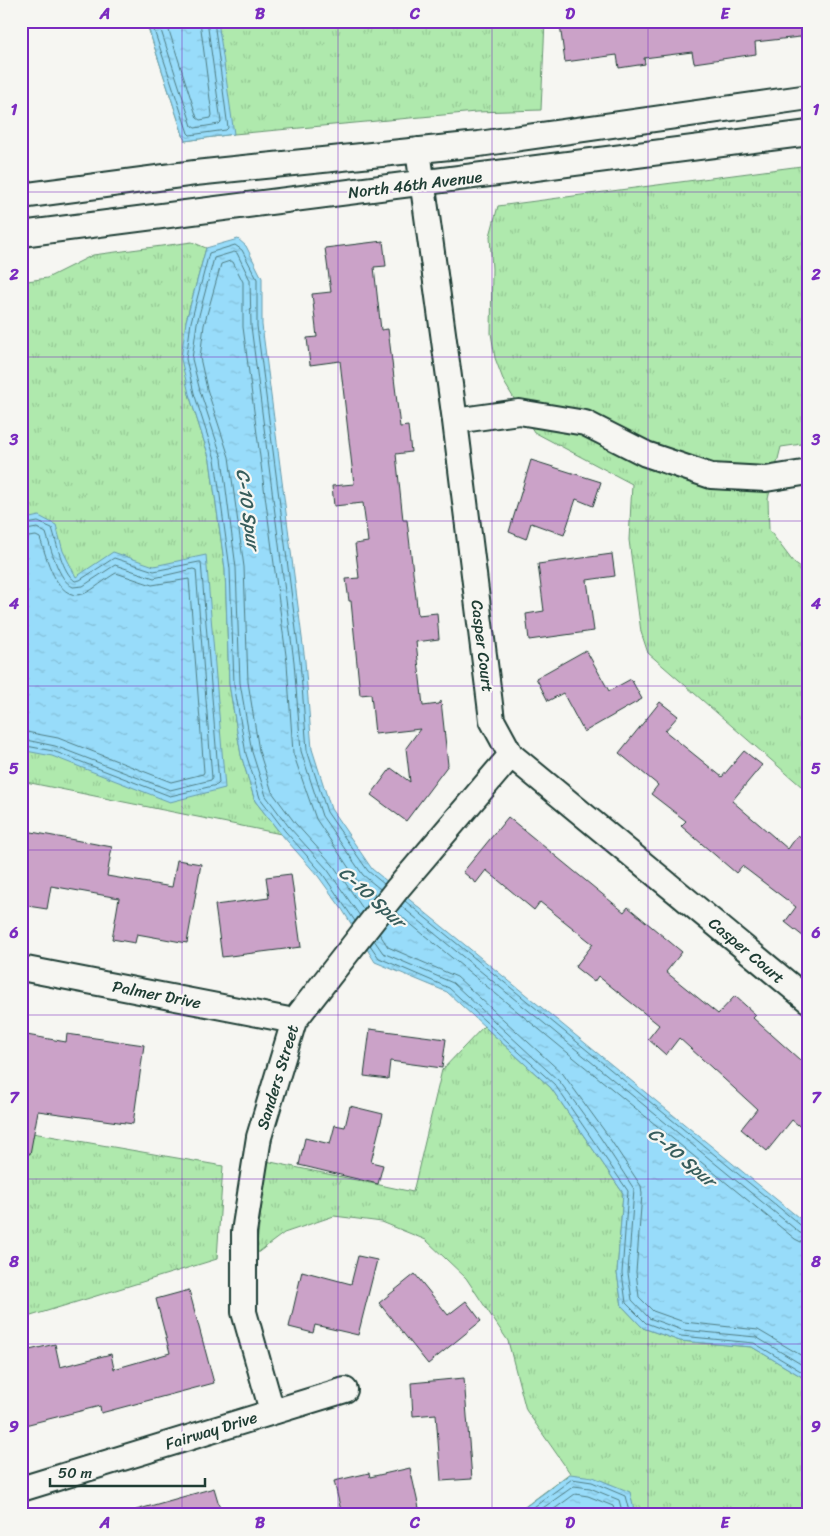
<svg xmlns="http://www.w3.org/2000/svg" width="830" height="1536" font-family="Sriracha,sans-serif">
	<defs>
		<pattern id="grass-tufts" width="24" height="20" patternUnits="userSpaceOnUse" patternTransform="scale(1.25)"><rect width="24" height="20" fill="#afe9ad"/><path d="M3 7l-1-3M5 7V3M7 7l1-3M15 17l-1-3M17 17v-4M19 17l1-3" fill="none" stroke="#96c995"/></pattern>
		<pattern id="water-ripples" width="26" height="14" patternUnits="userSpaceOnUse" patternTransform="scale(1.25)"><rect width="26" height="14" fill="#98dcfa"/><path d="M2 4q2-2 4 0t4 0M15 11q2-2 4 0t4 0" fill="none" stroke="#83bed7"/></pattern>
	</defs>
	<rect width="100%" height="100%" fill="#f6f6f2"/>
	<filter id="ink" filterUnits="userSpaceOnUse"><feTurbulence type="fractalNoise" baseFrequency=".02" numOctaves="2"/><feDisplacementMap in="SourceGraphic" scale="10" xChannelSelector="R" yChannelSelector="G"/><feConvolveMatrix kernelMatrix="1 2 1 2 8 2 1 2 1" color-interpolation-filters="sRGB"/></filter>
	<g filter="url(#ink)">
		<path fill="url(#grass-tufts)" stroke="#679370" d="M146,21H545L541,110L476,112L234,134L185,141Z
			M809,165V443L781,447L768,499L769,530L794,563L809,574V793L648,653L641,632L629,540L632,484L534,432L504,382L495,358L491,333L492,269L490,236L498,206Z
			M192,242L206,248L186,321L189,394L210,460L225,569L229,684L241,755L255,801L281,834L21,781V282L47,278L93,255Z
			M484,1026L551,1088L623,1193L617,1273L622,1306L643,1328L680,1341L752,1347L809,1381V1515H514L570,1473L526,1410L508,1341L466,1278L426,1240L382,1222L334,1216L284,1233L256,1254L266,1161L413,1192L442,1070Z
			M21,1131L223,1166L217,1259L21,1319Z"/>
		<path fill="url(#water-ripples)" stroke="#689cab" d="M146,21H218L234,134L185,141Z
			M238,239L246,246L262,278V325L305,661L312,749L331,809L372,869L809,1226V1381L752,1347L680,1341L643,1328L622,1306L617,1273L623,1193L551,1088L447,992L375,962L342,909L318,876L281,834L255,801L241,755L229,684L225,569L210,460L189,394L181,359L186,321L206,248Z
			M39,516L56,525L63,551L76,577L113,552L154,566L206,555L225,788L170,802L52,756L21,750V520Z
			M570,1474L593,1477L630,1492L635,1515H514Z"/>
		<g fill="none" stroke-linecap="round" stroke-linejoin="round">
			<path stroke="#4f7d83" stroke-width="1" d="M151,21L188,133L190,135L226,130L228,128L214,21
				M158,21L192,126L195,128L219,124L221,122L207,21
				M166,21L197,118L200,120L211,118L212,115L200,21
				M21,525L38,522L52,528C57,543 62,572 75,581L80,580L114,558L154,571L199,562H201L219,783L217,785L170,796L53,751L21,745
				M21,531L37,528L46,533C51,548 58,580 73,587L83,586L115,565L154,578L193,569L196,570L212,778L211,780L170,790L55,746L21,739
				M21,538L36,536L40,538C46,555 56,602 83,594C94,590 105,579 116,573L152,585L189,579L204,772L203,774L171,782L58,738L21,731
				M405,901L804,1228L809,1229
				M401,906L800,1233L809,1235
				M364,910L333,865L295,823L272,792L259,751L248,682L244,567L229,457L207,389L200,358L204,325L221,264L230,261L233,262L243,282V327L287,663L293,753L316,819L357,880L376,895
				M396,912L795,1239L801,1242L809,1243
				M360,916L327,869L289,827L266,796L252,752L240,683L236,568L222,458L200,391L192,359L197,323L214,258L234,252L237,253L250,280L251,326L294,662L301,751L322,816L363,875L380,889
				M355,921L322,873L285,831L260,798L246,754L234,684L230,569L215,459L194,393L186,359L191,322L209,253L235,245L242,250L257,279V326L300,661L307,750L327,812L368,871L384,884
				M379,933L388,947L457,977L563,1074L606,1133L641,1186L642,1194L636,1272L639,1297L653,1311L684,1322L758,1330L809,1360
				M374,940L383,953L453,983L560,1082L600,1137L634,1189L628,1273L632,1300L649,1318L682,1330L756,1337L809,1369
				M370,945L379,958L449,988L555,1085L628,1191L622,1273L626,1303L646,1323L681,1336L754,1343L809,1376
				M523,1515L572,1479L592,1482L625,1496L630,1515
				M533,1515L574,1486L590,1488L619,1500L623,1515
				M546,1515L575,1494L588,1496L613,1506L616,1515"/>
		</g>
		<path fill="#cba2c8" stroke="#1f3d34" d="M588,21H809V36L755,42L756,54L694,63L692,52L644,58L645,64L619,68L617,55L565,62L560,25Z
			M383,241L386,266L374,267L381,330L388,329L400,427L408,426L411,452L396,454L403,520H407L418,615L437,613L439,639L416,642L423,706L439,704L441,701L448,765L406,821L371,795L391,768L410,782L406,748L420,729L375,734L371,694L360,695L351,601H349L346,579L359,578L355,544L368,542L363,503L334,506L332,486L354,484L340,361L310,365L307,338L317,337L312,294L331,292L325,248Z
			M531,460L601,482L593,506L576,499L564,535L531,523L526,539L509,532Z
			M612,554L615,576L587,580L594,631L529,640L526,614L544,611L538,564Z
			M586,650L609,691L631,679L642,699L584,732L563,693L548,701L536,678Z
			M660,702L678,716L665,731L722,777L744,751L762,765L732,801L788,849L798,835L809,843V941L785,922L796,907L742,866L736,873L681,826L686,821L651,794L658,785L619,753Z
			M508,817L624,912L628,907L682,952L666,972L718,1014L735,996L756,1015L753,1018L809,1068V1134L792,1120L767,1151L741,1129L757,1109L679,1038L666,1055L648,1039L659,1025L598,976L594,982L575,967L593,944L540,902L534,910L486,870L476,883L463,872Z
			M21,830L112,847L107,876L172,887L177,860L201,864L187,943L137,934L135,943L112,939L119,898L51,886L47,909L21,905Z
			M291,874L301,947L222,957L215,905L269,898L266,877Z
			M370,1029L446,1039L442,1068L390,1061L388,1079L364,1076Z
			M21,1034L66,1042L67,1034L144,1045L133,1124L38,1111L30,1154L21,1153Z
			M350,1106L383,1114L371,1162L383,1165L378,1184L299,1165L305,1138L330,1144L335,1125L345,1127Z
			M358,1256L377,1260L358,1335L315,1325L313,1333L289,1327L302,1271L351,1284Z
			M415,1274L448,1315L466,1301L481,1321L428,1364L379,1303Z
			M189,1290L214,1383L101,1413L100,1406L21,1426V1352L55,1344L60,1367L111,1354L114,1369L170,1353L156,1299Z
			M464,1378L472,1479L441,1481L436,1414L413,1416L411,1383Z
			M410,1468L419,1508L389,1515H342L334,1481L369,1473L370,1477Z
			M214,1488L222,1515H137L136,1510Z"/>
		<g fill="none" stroke-linecap="round" stroke-linejoin="round">
			<g stroke="#1f3d34" stroke-width="28">
				<path id="minor" d="M418,150L455,421L492,720L511,755L809,1001
					M21,196L195,173L479,144L809,97
					M21,234L809,133
					M455,421L519,412L585,423L646,454L711,476L766,479L809,472
					M21,968L294,1021
					M272,1411L244,1312V1232L259,1137L294,1021L398,888L511,755
					M21,1489L345,1390"/>
			</g>
			<use href="#minor" stroke="#f6f6f2" stroke-width="24"/>
		</g>
	</g>
	<path fill="none" stroke="#7b2cbf" stroke-width="1" stroke-opacity="0.55" d="M182,21V1515M338,21V1515M492,21V1515M648,21V1515M21,192H809M21,357H809M21,521H809M21,686H809M21,850H809M21,1015H809M21,1179H809M21,1344H809"/>
	<g text-anchor="middle" stroke-width="4.5" stroke-linejoin="round" paint-order="stroke">
		<g font-size="16" fill="#1f3d34" stroke="#f6f6f2">
			<text transform="translate(415 184) rotate(-7)" y="6">North 46th Avenue</text>
			<text transform="translate(483 646) rotate(83)" y="6">Casper Court</text>
			<text transform="translate(747 950) rotate(40)" y="6">Casper Court</text>
			<text transform="translate(157 994) rotate(11)" y="6">Palmer Drive</text>
			<text transform="translate(277 1077) rotate(-73)" y="6">Sanders Street</text>
			<text transform="translate(211 1430) rotate(-17)" y="6">Fairway Drive</text>
		</g>
		<g font-size="18" font-style="italic" fill="#375d5c" stroke="#f6f6f2">
			<text transform="translate(248 509) rotate(82)" y="6">C-10 Spur</text>
			<text transform="translate(372 897) rotate(42)" y="6">C-10 Spur</text>
			<text transform="translate(682 1157) rotate(40)" y="6">C-10 Spur</text>
		</g>
	</g>
	<rect width="830" height="1536" fill="none" stroke="#f6f6f2" stroke-width="55"/>
	<path d="M50 1478v8h155v-8" fill="none" stroke="#1f3d34" stroke-width="2.5"/>
	<text x="58" y="1478" font-size="15" fill="#1f3d34" stroke="#f6f6f2" stroke-width="4" paint-order="stroke">50 m</text>
	<rect x="28" y="28" width="774" height="1480" fill="none" stroke="#7b2cbf" stroke-width="2"/>
	<g font-size="16" text-anchor="middle" font-weight="bold" fill="#7b2cbf">
		<text x="105" y="19">A</text>
		<text x="260" y="19">B</text>
		<text x="415" y="19">C</text>
		<text x="570" y="19">D</text>
		<text x="725" y="19">E</text>
		<text x="14" y="115">1</text>
		<text x="816" y="115">1</text>
		<text x="14" y="280">2</text>
		<text x="816" y="280">2</text>
		<text x="14" y="445">3</text>
		<text x="816" y="445">3</text>
		<text x="14" y="609">4</text>
		<text x="816" y="609">4</text>
		<text x="14" y="774">5</text>
		<text x="816" y="774">5</text>
		<text x="14" y="938">6</text>
		<text x="816" y="938">6</text>
		<text x="14" y="1103">7</text>
		<text x="816" y="1103">7</text>
		<text x="14" y="1267">8</text>
		<text x="816" y="1267">8</text>
		<text x="14" y="1432">9</text>
		<text x="816" y="1432">9</text>
		<text x="105" y="1528">A</text>
		<text x="260" y="1528">B</text>
		<text x="415" y="1528">C</text>
		<text x="570" y="1528">D</text>
		<text x="725" y="1528">E</text>
	</g>
</svg>
